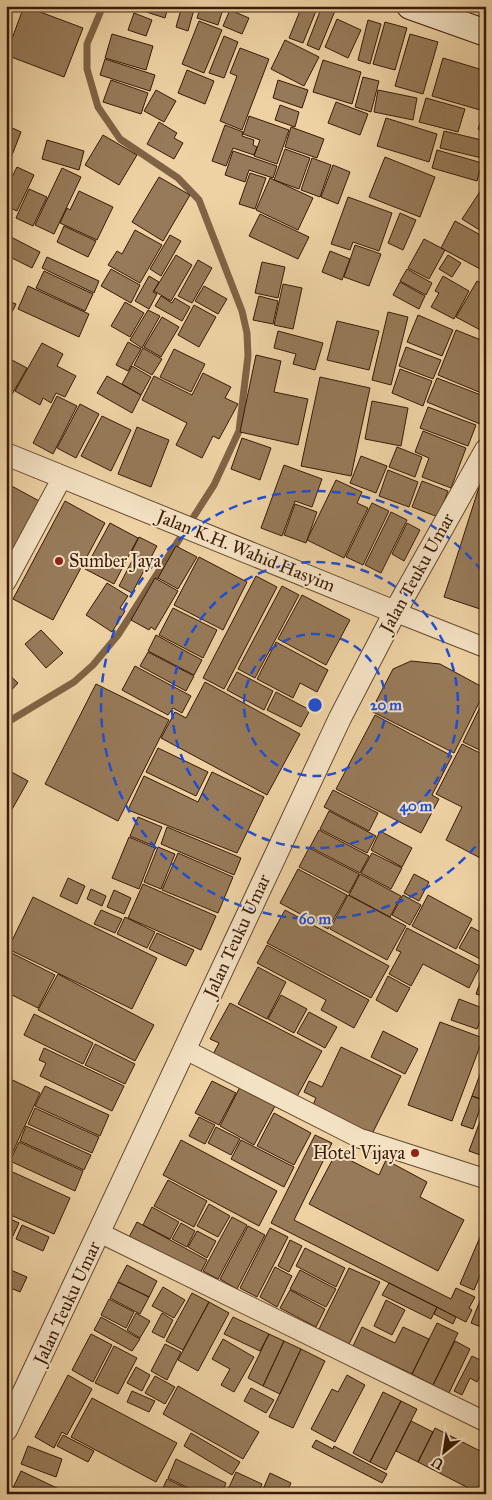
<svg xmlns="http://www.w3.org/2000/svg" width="492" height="1500" font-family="'IM FELL Great Primer',serif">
	<rect width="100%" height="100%" fill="#eed2a4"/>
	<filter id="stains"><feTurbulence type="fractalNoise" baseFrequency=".004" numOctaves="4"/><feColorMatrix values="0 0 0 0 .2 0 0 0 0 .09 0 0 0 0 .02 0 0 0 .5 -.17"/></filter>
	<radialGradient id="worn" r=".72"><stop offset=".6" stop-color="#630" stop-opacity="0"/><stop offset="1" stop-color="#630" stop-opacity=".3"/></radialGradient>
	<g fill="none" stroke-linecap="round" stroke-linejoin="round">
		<path stroke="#806345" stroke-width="7" d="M6,723L74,682L93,665L118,635L214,485L239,431L248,356L247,333L242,311L199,200L178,178L120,139L98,107L87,69V44L103,6"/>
	</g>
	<path fill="#977a59" stroke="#391a07" d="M24,6L83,28L64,77L6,55Z
		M141,6H166L168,7L165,18L140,10Z
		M182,6H195L188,31L176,27Z
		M201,6H224L218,25L197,18Z
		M302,6H318L303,43L289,38Z
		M322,6H337L319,50L307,45Z
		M230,10L249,18L242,34L223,26Z
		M134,13L152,20L146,36L128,30Z
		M337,19L361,30L348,58L325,47Z
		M368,20L381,24L370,64L358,60Z
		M199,21L222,30L204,73L182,64Z
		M385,22L407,28L395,70L373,64Z
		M112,34L153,46L146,70L105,58Z
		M410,34L438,42L423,94L395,86Z
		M224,36L238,42L224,78L209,73Z
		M285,40L319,57L304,86L271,69Z
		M240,48L269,59L242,130L220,121L237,76L230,73Z
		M443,58L486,71V91L480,110L432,96Z
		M105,59L155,75L150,91L100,75Z
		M323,60L361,72L352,104L313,92Z
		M187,70L214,81L205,104L178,93Z
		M363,77L379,81L371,112L355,107Z
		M111,80L148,93L141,114L103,102Z
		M278,80L308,90L302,108L273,98Z
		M156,90L176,101L164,122L144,111Z
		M378,90L417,98L413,120L374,112Z
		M426,98L465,109L458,132L419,122Z
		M336,102L368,114L360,135L328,123Z
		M280,105L299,112L295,127L275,120Z
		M486,107V132L478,129Z
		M249,116L289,130L277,164L254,156L260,140L243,134Z
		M386,118L437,134L429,162L377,146Z
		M159,122L177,133L174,138L183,143L174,159L147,144Z
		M6,125L21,132L7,168H6Z
		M225,125L243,132L242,136L254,140L253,145L257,147L254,155L233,148L226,166L212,161Z
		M291,127L324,139L317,158L285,147Z
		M444,131L486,141V159L440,148Z
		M103,135L137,155L119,185L85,165Z
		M47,140L84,151L79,170L42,159Z
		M285,149L310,158L299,189L274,180Z
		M437,150L482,163L477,181L432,168Z
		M233,151L277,166L273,178L249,170L245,182L225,175Z
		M385,157L435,177L420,217L369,197Z
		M312,158L331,165L320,197L301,190Z
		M333,165L350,172L338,204L321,197Z
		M17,167L34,175L17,211L6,206V189Z
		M62,168L81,177L54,234L35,225Z
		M250,173L266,178L255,209L239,204Z
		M159,177L190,195L163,241L132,222Z
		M270,178L313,198L298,230L256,210Z
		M483,187L486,188V234L462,219Z
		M29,189L47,197L33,226L16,218Z
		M79,191L113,207L97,240L60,223L67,208L70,210Z
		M348,197L392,213L379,251L353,242L350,250L331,244Z
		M400,213L416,220L403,250L388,243Z
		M260,214L309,237L298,259L249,236Z
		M455,221L486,238V263L482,270L441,248Z
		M64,226L96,241L88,257L57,242Z
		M135,230L162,245L140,283L108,265L117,251L122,254Z
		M170,235L181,241L161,276L150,269Z
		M11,237L40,252L32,268L6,255V247Z
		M424,239L445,250L429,279L408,268Z
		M355,245L381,254L369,286L344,277Z
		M330,251L350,259L342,280L322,272Z
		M176,255L192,265L171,301L154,291Z
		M448,255L461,263L452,277L439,269Z
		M47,257L99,281L94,293L42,268Z
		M198,260L212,268L192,303L178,296Z
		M262,262L285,267L278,298L255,293Z
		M111,269L140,285L131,303L101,286Z
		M407,269L432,283L426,295L400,281Z
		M44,271L93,294L85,311L36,288Z
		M149,276L159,282L153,292L157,294L149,309L135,301Z
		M443,276L469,291L454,319L431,307L439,293L435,291Z
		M477,281L486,286V333L456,317Z
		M400,282L425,296L419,309L393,295Z
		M283,284L302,288L293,329L274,325Z
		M28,286L89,314L79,337L18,309Z
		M204,286L227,299L218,314L195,301Z
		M161,296L172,303L175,298L190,307L182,321L155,306Z
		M259,296L278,301L273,324L253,320Z
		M6,300L16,304L6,324Z
		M125,302L144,313L130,337L111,326Z
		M194,305L216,317L199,347L178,335Z
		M148,310L160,316L142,348L130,340Z
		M388,312L408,317L391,385L372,380Z
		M418,315L453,330L442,356L407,342Z
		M162,317L179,327L161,357L144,347Z
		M337,321L379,331L369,370L327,360Z
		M456,330L486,342V395L438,375Z
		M278,331L323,343L315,370L293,364L296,354L274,348Z
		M128,342L141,349L128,371L116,365Z
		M42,343L63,354L57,366L76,376L65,397L56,393L51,403L43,398L40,405L15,391Z
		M406,347L441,360L433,379L399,366Z
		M143,348L162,359L152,375L134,365Z
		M174,349L205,364L191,392L160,377Z
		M256,355L281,361L274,392L308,399L298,445L240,432Z
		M8,358L27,368L6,405V362Z
		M132,366L151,377L141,395L122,384Z
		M400,369L432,381L423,406L392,393Z
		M203,373L231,387L225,398L238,404L219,439L213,436L202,458L176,445L187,423L142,400L154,376L192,395Z
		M107,376L141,395L132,413L97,393Z
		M320,377L370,388L351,476L301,466Z
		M437,378L486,397V408L480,424L427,402Z
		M57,396L77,406L53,454L33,443Z
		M372,401L408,408L401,446L365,439Z
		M80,404L99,414L76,458L57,448Z
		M428,407L476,425L468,446L420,428Z
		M102,416L131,430L111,471L81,456Z
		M137,427L169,440L151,487L118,474Z
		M423,431L466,448L451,488L422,477L429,458L415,452Z
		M242,438L271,448L260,480L231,469Z
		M397,447L422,457L415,477L389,467Z
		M361,456L387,466L376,493L350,483Z
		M284,465L322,479L312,507L295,501L282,536L261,528Z
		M388,470L418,482L409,507L379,496Z
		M336,480L362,492L357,503L368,508L344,558L307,540Z
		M422,481L448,491L438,517L412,507Z
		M481,481L486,483V611L444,597Z
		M8,484L41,502L6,565V488Z
		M65,501L105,523L53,620L13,599Z
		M372,503L389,511L363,565L346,557Z
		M295,504L317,512L306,543L284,535Z
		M391,512L407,520L381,573L365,565Z
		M110,523L138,538L114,584L85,569Z
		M407,523L420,530L404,561L392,554Z
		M139,537L157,546L132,593L119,586L135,555L131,553Z
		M176,546L197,557L178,589L158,578Z
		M199,557L247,582L223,630L174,605Z
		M256,576L277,587L224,689L203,678Z
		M155,578L178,591L155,630L151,627L149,630L131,620Z
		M107,583L128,596L120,608L125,611L112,632L86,615Z
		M282,586L299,595L255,678L238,669Z
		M302,595L350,620L326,665L278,639Z
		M173,608L217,630L203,658L159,635Z
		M41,630L63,653L46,668L25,644Z
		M156,635L202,660L194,675L148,651Z
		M276,642L328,670L317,692L300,683L293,698L257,679Z
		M148,652L194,676L186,691L140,666Z
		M411,661L440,664L486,689L454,753L371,711L393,669Z
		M135,666L191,696L182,713L173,708L168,715L122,690Z
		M6,672L18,683L6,696Z
		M237,672L273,691L264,710L227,690Z
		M205,682L300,734L267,795L161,738L175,712L186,718Z
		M96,684L169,720L118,821L45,784Z
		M276,692L310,710L301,727L267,710Z
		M486,695V753L463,742Z
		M375,715L452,756L432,795L439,799L421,833L336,789Z
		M462,744L486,756V766L482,773L486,775V861L446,840L462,807L436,794Z
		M158,748L208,772L196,796L146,772Z
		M6,769L28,781L6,820Z
		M212,772L264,797L237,853L128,810L144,776L198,802Z
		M333,790L378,813L369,831L324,807Z
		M329,811L376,836L367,853L320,829Z
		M138,817L162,827L154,846L130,836Z
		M167,827L241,858L234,875L161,844Z
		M319,830L369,856L360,873L310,847Z
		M380,831L412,848L402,867L371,850Z
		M129,837L155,848L139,889L112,878Z
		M158,847L175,854L161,889L144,882Z
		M309,848L359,874L349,893L299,867Z
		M178,853L233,877L218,913L162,890Z
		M372,853L402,868L391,889L361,873Z
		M298,869L347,895L328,929L280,903Z
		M360,874L401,896L390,917L349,895Z
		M414,874L429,882L419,901L404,893Z
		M68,878L85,886L77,904L60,896Z
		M143,884L216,916L201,950L128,918Z
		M91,889L106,896L102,906L87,899Z
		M114,890L131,898L124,914L107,907Z
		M348,895L406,926L387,960L330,929Z
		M403,895L421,905L410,925L392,915Z
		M428,895L472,919L456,949L412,926Z
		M33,897L157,958L132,1009L8,949Z
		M101,910L122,919L115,933L94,924Z
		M285,910L389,966L371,998L267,943Z
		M125,917L155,932L147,948L117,934Z
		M471,927L486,935V962L459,948Z
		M407,928L480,966L469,988L423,964L411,986L389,974L401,952L396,950Z
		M157,933L194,950L186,966L149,949Z
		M267,945L369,1000L354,1028L321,1010L326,1000L257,963Z
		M6,950L55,975L38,1008L6,992Z
		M258,967L286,982L267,1019L238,1004Z
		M58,974L154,1025L135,1061L38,1010Z
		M483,974L486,975V997L476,994Z
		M388,976L410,988L397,1012L376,1000Z
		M281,995L307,1009L294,1033L268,1019Z
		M459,999L485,1009L477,1029L451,1020Z
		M230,1003L322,1051L294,1102L211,1058L219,1043L210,1039Z
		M309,1012L337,1027L325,1048L297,1033Z
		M34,1014L93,1043L83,1064L24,1035Z
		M440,1022L483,1038L452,1121L408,1105Z
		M383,1031L418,1049L405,1074L371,1057Z
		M95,1044L135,1064L125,1084L85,1065Z
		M341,1047L401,1076L371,1136L312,1107L316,1098L304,1092L309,1081L322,1087Z
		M44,1048L124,1086L112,1111L40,1076L46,1063L39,1060Z
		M486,1058V1094L483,1100L472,1096Z
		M6,1077L40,1093L9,1160L6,1159Z
		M212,1081L236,1093L219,1125L195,1113Z
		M45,1086L109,1115L100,1136L35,1106Z
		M240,1087L275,1106L254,1145L220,1126Z
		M472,1096L483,1100L473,1129L461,1125Z
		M35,1108L99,1137L92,1153L28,1124Z
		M274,1113L311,1133L294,1165L257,1146Z
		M482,1116L486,1118V1157L469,1151Z
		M199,1117L215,1125L205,1144L189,1136Z
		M26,1126L91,1155L84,1170L20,1141Z
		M216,1127L240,1139L231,1155L208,1143Z
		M315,1135L332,1143L294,1220L451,1299L456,1288L475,1297L469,1308L472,1310L466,1322L271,1223Z
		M181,1140L277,1191L259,1226L163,1175Z
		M241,1140L294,1167L284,1187L231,1159Z
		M19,1142L83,1171L75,1191L10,1161Z
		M336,1153L379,1175L386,1160L427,1182L420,1197L464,1220L438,1271L309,1204Z
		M6,1169L70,1198L54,1234L6,1213Z
		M168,1180L207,1201L194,1227L154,1206Z
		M209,1204L230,1216L218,1237L197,1226Z
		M152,1207L179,1222L170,1239L143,1225Z
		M6,1217L19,1223L10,1242L6,1240Z
		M232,1217L247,1225L218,1279L203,1271Z
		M137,1222L207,1260L197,1279L127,1241Z
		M181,1223L195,1231L187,1247L172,1239Z
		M486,1223V1261L474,1290L460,1284Z
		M22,1225L49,1237L43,1251L16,1239Z
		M248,1226L265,1235L237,1289L220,1279Z
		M270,1228L288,1237L257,1297L240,1288Z
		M197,1231L216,1241L207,1258L188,1247Z
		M290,1240L302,1246L289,1272L278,1266Z
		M305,1248L345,1268L336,1287L296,1266Z
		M127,1265L157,1281L149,1297L118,1282Z
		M275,1267L292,1276L277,1307L260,1297Z
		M6,1268L27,1277L20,1292L6,1286Z
		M349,1268L380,1282L349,1344L319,1329Z
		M300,1270L336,1289L326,1307L290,1289Z
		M118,1282L149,1297L140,1314L110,1298Z
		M389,1283L437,1307L431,1319L382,1295Z
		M486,1286V1329L471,1323Z
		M163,1287L185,1300L174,1318L152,1306Z
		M290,1290L325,1309L316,1327L280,1308Z
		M192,1293L209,1302L183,1350L166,1341Z
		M109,1299L134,1312L126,1328L101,1315Z
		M386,1300L405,1310L392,1335L374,1326Z
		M209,1302L229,1313L198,1371L178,1360Z
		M437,1307L456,1317L453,1324L434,1314Z
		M136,1313L150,1321L140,1338L127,1330Z
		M162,1313L173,1320L164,1338L152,1332Z
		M101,1317L140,1339L132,1351L94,1330Z
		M233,1317L269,1334L260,1351L224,1334Z
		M437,1323L458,1333L433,1385L412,1374Z
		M362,1327L395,1343L403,1327L429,1339L412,1374L353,1346Z
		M91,1334L112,1345L93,1382L72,1370Z
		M269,1334L284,1341L263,1386L248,1378Z
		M223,1339L254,1357L234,1392L221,1385L230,1369L212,1359Z
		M284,1341L301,1349L280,1394L263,1386Z
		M455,1341L470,1349L449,1393L433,1385Z
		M165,1344L181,1352L167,1380L151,1371Z
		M114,1346L137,1358L118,1394L95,1383Z
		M486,1348V1378L480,1376L477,1382L470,1378L462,1395L454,1391L472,1356L480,1360Z
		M301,1349L325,1361L293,1428L269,1417Z
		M136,1367L150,1375L142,1391L127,1383Z
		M68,1375L92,1389L67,1435L62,1432L54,1448L35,1437Z
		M347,1375L365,1385L335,1442L311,1429L332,1389L338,1392Z
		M155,1376L175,1387L165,1404L145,1393Z
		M178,1386L259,1432L243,1459L163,1414Z
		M251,1388L274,1400L266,1413L244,1401Z
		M132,1391L155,1401L149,1412L127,1402Z
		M383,1392L401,1401L370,1462L353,1453Z
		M92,1398L177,1443L156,1482L71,1437Z
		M401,1401L417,1409L386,1470L370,1462Z
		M411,1421L433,1432L418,1462L396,1451Z
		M435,1428L486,1454L485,1494H480L418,1462Z
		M191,1433L240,1462L232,1475L184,1446Z
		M63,1435L94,1451L88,1462L57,1446Z
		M316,1440L333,1449L334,1446L387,1474L382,1483L312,1447Z
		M28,1446L62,1459L56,1477L21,1464Z
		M176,1459L226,1483L221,1494H201L168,1478Z
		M21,1471L59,1489L57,1494H27L13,1488Z
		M236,1472L262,1484L258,1494H226Z
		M270,1473L291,1483L286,1494H261Z
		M167,1479L198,1494H175L163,1488Z"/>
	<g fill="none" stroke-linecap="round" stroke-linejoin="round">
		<g stroke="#66482e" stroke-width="21">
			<path id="minor" d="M6,582L63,476
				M395,612L486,648
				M184,1049L359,1138L486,1179
				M100,1233L486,1422"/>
		</g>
		<g stroke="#66482e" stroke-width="24">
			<path id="tertiary" d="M6,454L395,612
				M6,1430L340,718L395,612L486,450"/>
		</g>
		<g stroke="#391a07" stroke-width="28">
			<path id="secondary" d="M410,6L486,33"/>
		</g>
		<use href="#minor" stroke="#f4e2c4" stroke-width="19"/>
		<use href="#tertiary" stroke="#f4e2c4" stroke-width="22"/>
		<use href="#secondary" stroke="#f4e2c4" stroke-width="26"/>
	</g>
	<g fill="none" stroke="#1d4ed8" stroke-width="2.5" stroke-dasharray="9 6">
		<circle cx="315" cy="705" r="71"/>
		<circle cx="315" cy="705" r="143"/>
		<path d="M485 835A214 214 0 1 1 485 575"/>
	</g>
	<g fill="#8f2418" stroke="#f4e2c4" stroke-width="2">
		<circle cx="59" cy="561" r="5"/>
		<circle cx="415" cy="1153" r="5"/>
	</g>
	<g text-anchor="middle" stroke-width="4" stroke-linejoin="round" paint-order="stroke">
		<g font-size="18" fill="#391a07" stroke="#f4e2c4">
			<text transform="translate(246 551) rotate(22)" y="6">Jalan K.H. Wahid Hasyim</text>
			<text transform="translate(417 573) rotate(-61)" y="6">Jalan Teuku Umar</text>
			<text transform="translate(237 936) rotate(-65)" y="6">Jalan Teuku Umar</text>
			<text transform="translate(67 1303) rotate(-65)" y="6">Jalan Teuku Umar</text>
		</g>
		<g font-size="18" fill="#391a07" stroke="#f4e2c4" text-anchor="start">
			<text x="69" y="567">Sumber Jaya</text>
			<text x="405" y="1159" text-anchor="end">Hotel Vijaya</text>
		</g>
	</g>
	<circle cx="315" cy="705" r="8" fill="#1d4ed8" stroke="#f4e2c4" stroke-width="2.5"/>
	<g font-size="15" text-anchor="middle" font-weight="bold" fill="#1d4ed8" stroke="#f4e2c4" stroke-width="4" stroke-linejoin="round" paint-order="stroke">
		<text x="386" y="710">20 m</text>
		<text x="416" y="811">40 m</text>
		<text x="315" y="924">60 m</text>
	</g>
	<rect width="492" height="1500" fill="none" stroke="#eed2a4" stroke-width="25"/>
	<rect x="8" y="8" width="477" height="1485" fill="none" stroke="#391a07" stroke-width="2.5"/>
	<rect x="12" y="12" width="467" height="1475" fill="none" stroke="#391a07"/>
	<g transform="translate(444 1452) rotate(210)" stroke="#f4e2c4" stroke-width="4" paint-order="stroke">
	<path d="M0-4L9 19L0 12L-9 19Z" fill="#391a07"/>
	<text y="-8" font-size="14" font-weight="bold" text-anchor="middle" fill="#391a07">U</text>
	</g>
	<rect width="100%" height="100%" filter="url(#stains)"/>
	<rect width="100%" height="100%" fill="url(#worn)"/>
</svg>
